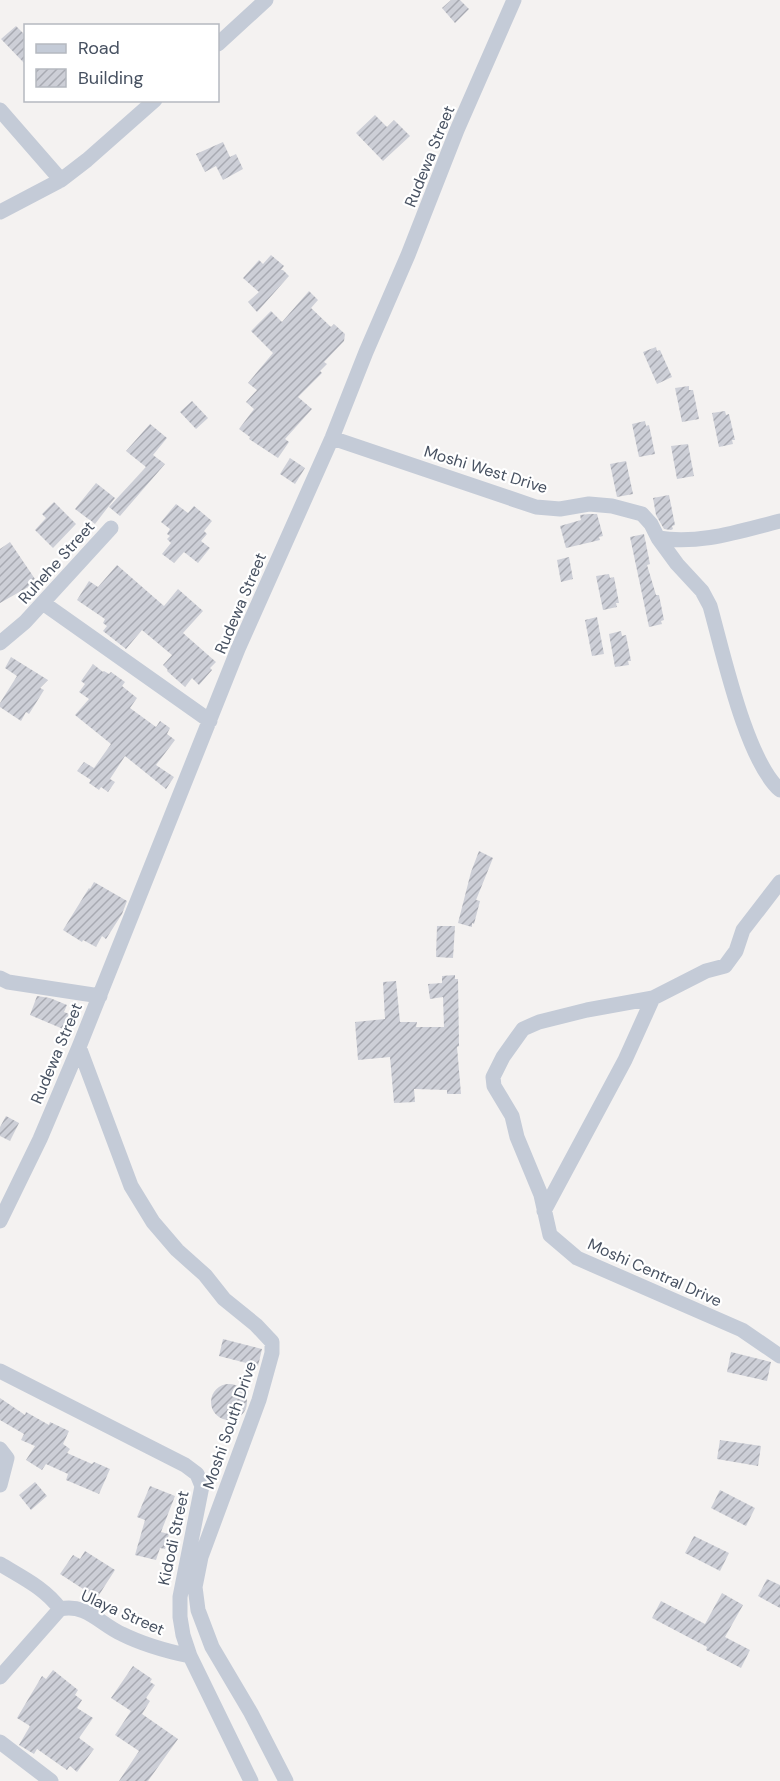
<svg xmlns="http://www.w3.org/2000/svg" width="780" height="1781" font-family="'DM Sans',sans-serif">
	<defs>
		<pattern id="building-hatch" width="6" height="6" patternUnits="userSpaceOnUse" patternTransform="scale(1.5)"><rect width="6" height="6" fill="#cdcfd7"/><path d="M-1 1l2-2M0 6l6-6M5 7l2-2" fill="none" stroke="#a8aab2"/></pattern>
	</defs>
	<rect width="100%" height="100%" fill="#f4f2f1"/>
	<path fill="url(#building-hatch)" d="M451,0H460L469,9L455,23L442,8Z
		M16,26L26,36V65L1,39Z
		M375,115L387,127L394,120L410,136L383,161L356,133Z
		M223,142L230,157L236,154L243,169L223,180L216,166L205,172L196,154Z
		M271,255L284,266L281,270H283L289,276L257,312L248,302L259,292L243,278L259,260L263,264Z
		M309,291L318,300L311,308L331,327L334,324L345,334L344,341L324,362L327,364L320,371L322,373L298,397L312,409L285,439L289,442L278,458L249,439L250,437L239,429L254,409L246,402L257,390L248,383L273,353L251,331L271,311L282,322Z
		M656,347L657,351L660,350L672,377L657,384L643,352Z
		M689,386V390H693L699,419L682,422L675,388Z
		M192,401L208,418L196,429L180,412Z
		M725,411L726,415L729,414L735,440H732L733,444L719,447L712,413Z
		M645,421L646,426L649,425L655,454L639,457L632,424Z
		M150,424L167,438L153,455L165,464L120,516L109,507L146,467L126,451Z
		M688,444L694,476L677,479L671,446Z
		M290,458L305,468L295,484L280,474Z
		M626,461L633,494L617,497L610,464Z
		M96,483L115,498L95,524L75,509Z
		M669,495L675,525L672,526L673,529L671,530L664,529L656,515L653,498Z
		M54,502L76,524L53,548L35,530L46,518L42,514Z
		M176,504L188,513L194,506L212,521L204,531L207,534L201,541L210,548L198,563L184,552L174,563L162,554L171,543L167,539L170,536L167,534L170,529L161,522Z
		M589,514H597L603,536L599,537L600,540L566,548L560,526L581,520L580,515Z
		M644,534L650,564L647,565L656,595H659L664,620L661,621L662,624L649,627L630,537Z
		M10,542L37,582L0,603V549Z
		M569,557L573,579L561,582L557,560Z
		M117,565L164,606L178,589L203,611L183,633L216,662L210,668L212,670L199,685L192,678L185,687L167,671L168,670L163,665L172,655L142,630L126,649L103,631L107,626L103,623L105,619L77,600L89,581L98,587Z
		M609,574L610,578L614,577L619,603H616L617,607L603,610L596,576Z
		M597,617L604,654L592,656L585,620Z
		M621,631L622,636L626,635L631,661H628L629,665L615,667L609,634Z
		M11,657L48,680L40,688L44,690L29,714L26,712L21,721L0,707V703L17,676L5,668Z
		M93,664L103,672L104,671L109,674L111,672L125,682L122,686L137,698L130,708L156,727L160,721L170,728L167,734L175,740L156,765L174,777L166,789L125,756L110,779L115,782L108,792L101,787L99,790L89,783L91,780L77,771L84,762L94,768L111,744L75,715L89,699L79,692L85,684L81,681Z
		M479,851L493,858L476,900L480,901L474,924L472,923V927L458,923L471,872Z
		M94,882L127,901L122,914L106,939L102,936L96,947L83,940L82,942L63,930L89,888L90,889Z
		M437,926H455L453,958L436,957Z
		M455,975V979H458L459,1046L457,1047L461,1094H447V1090L414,1089L415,1102L394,1103L390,1057L358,1060L355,1022L385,1019L383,982L396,981L400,1022H417L416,1027H444L443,997L430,999L428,984L442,983V976Z
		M37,996L50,998L67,1005L64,1012L69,1014L63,1029L30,1015Z
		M6,1116L19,1123L10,1141L0,1136V1127Z
		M223,1339L262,1349L258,1366L219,1356Z
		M731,1352L771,1362L767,1381L727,1372Z
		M211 1402a18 18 0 1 1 36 0a18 18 0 1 1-36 0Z
		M0,1398L25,1415L26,1412L49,1425L50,1422L69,1431L63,1444L70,1449L67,1453L92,1464L94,1462L110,1469L99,1494L66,1480L68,1474L46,1464L42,1470L26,1460L35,1446L21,1440L24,1434L0,1420Z
		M720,1440L761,1446L758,1466L717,1459Z
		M35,1482L47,1496L31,1510L19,1495Z
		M150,1486L175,1496L161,1532L169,1534L165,1549L160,1548L156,1560L135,1555L145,1520L137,1517Z
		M720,1490L755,1508L746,1526L711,1508Z
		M694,1536L729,1553L720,1571L685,1553Z
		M85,1551L115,1570L97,1598L60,1574L73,1555L80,1559Z
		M767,1579L780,1585V1608L758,1596Z
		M722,1593L743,1605L725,1637L750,1650L741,1668L706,1650L707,1647L652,1618L661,1601L705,1624Z
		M133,1666L152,1679L150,1682L155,1685L146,1698L150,1701L142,1714L178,1739L148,1781H119L139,1751L115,1735L131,1711L111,1698Z
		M53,1670L78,1690L75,1695L82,1700L77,1708L93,1718L79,1738L94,1749L77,1772L70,1766L67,1770L37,1749L34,1754L19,1745L30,1726L17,1718L42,1676L46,1679Z"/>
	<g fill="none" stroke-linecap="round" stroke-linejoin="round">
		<path stroke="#c4cbd7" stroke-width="15" d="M218,44L266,0
			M0,110L61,180
			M0,212L61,180L87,160L155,100
			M332,438L536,507L560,509L589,504L612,506L642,514L651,524L658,538L677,564L702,591L710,606C723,652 746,760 780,790
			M658,538C699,545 740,531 780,521
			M43,603L210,721
			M0,643L25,622L111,528
			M780,882L743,930L736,951L725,966L706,971L653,998L587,1010L539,1022L523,1029L503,1057L493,1077L494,1086L512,1116L517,1137L541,1195L550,1235L577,1258L742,1330L780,1356
			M0,978L8,982L100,996
			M79,1047L131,1186L153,1222L177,1250L205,1275L224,1299L256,1325L272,1342V1353L259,1400L201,1557L195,1587L198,1610L212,1647L251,1713L286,1781
			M544,1211L625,1060L653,998
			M0,1221L40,1139L79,1047L238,649L332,438L366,352L408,255L457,130L514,0
			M0,1371L185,1465L197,1474L202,1486L180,1597V1617L183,1635L190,1656L251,1781
			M0,1449L7,1458L0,1485
			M0,1564C21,1577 45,1588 60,1609
			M0,1677L60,1609C86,1603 100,1624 122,1634C144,1645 166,1651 190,1656
			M0,1742L51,1781"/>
	</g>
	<g text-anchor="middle" stroke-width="4.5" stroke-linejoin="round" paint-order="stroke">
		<g font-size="16" fill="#475161" stroke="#fff">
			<text transform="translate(429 156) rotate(-68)" y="6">Rudewa Street</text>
			<text transform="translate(486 469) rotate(17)" y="6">Moshi West Drive</text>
			<text transform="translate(56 562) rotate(-48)" y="6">Ruhehe Street</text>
			<text transform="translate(240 603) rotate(-67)" y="6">Rudewa Street</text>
			<text transform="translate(56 1053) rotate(-67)" y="6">Rudewa Street</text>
			<text transform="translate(655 1272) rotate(24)" y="6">Moshi Central Drive</text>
			<text transform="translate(229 1425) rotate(-71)" y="6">Moshi South Drive</text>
			<text transform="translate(173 1538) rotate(-78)" y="6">Kidodi Street</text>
			<text transform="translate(123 1612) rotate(24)" y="6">Ulaya Street</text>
		</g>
	</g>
	<rect x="24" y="24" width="195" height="78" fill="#ffffff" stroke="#b5b9c0" stroke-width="1.5"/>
	<rect x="36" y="44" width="30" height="9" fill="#c4cbd7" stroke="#b5b9c0" stroke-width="1.5"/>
	<text x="78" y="54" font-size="18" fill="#475161">Road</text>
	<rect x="36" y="69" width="30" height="18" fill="url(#building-hatch)" stroke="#b5b9c0" stroke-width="1.5"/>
	<text x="78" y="84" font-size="18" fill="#475161">Building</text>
</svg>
